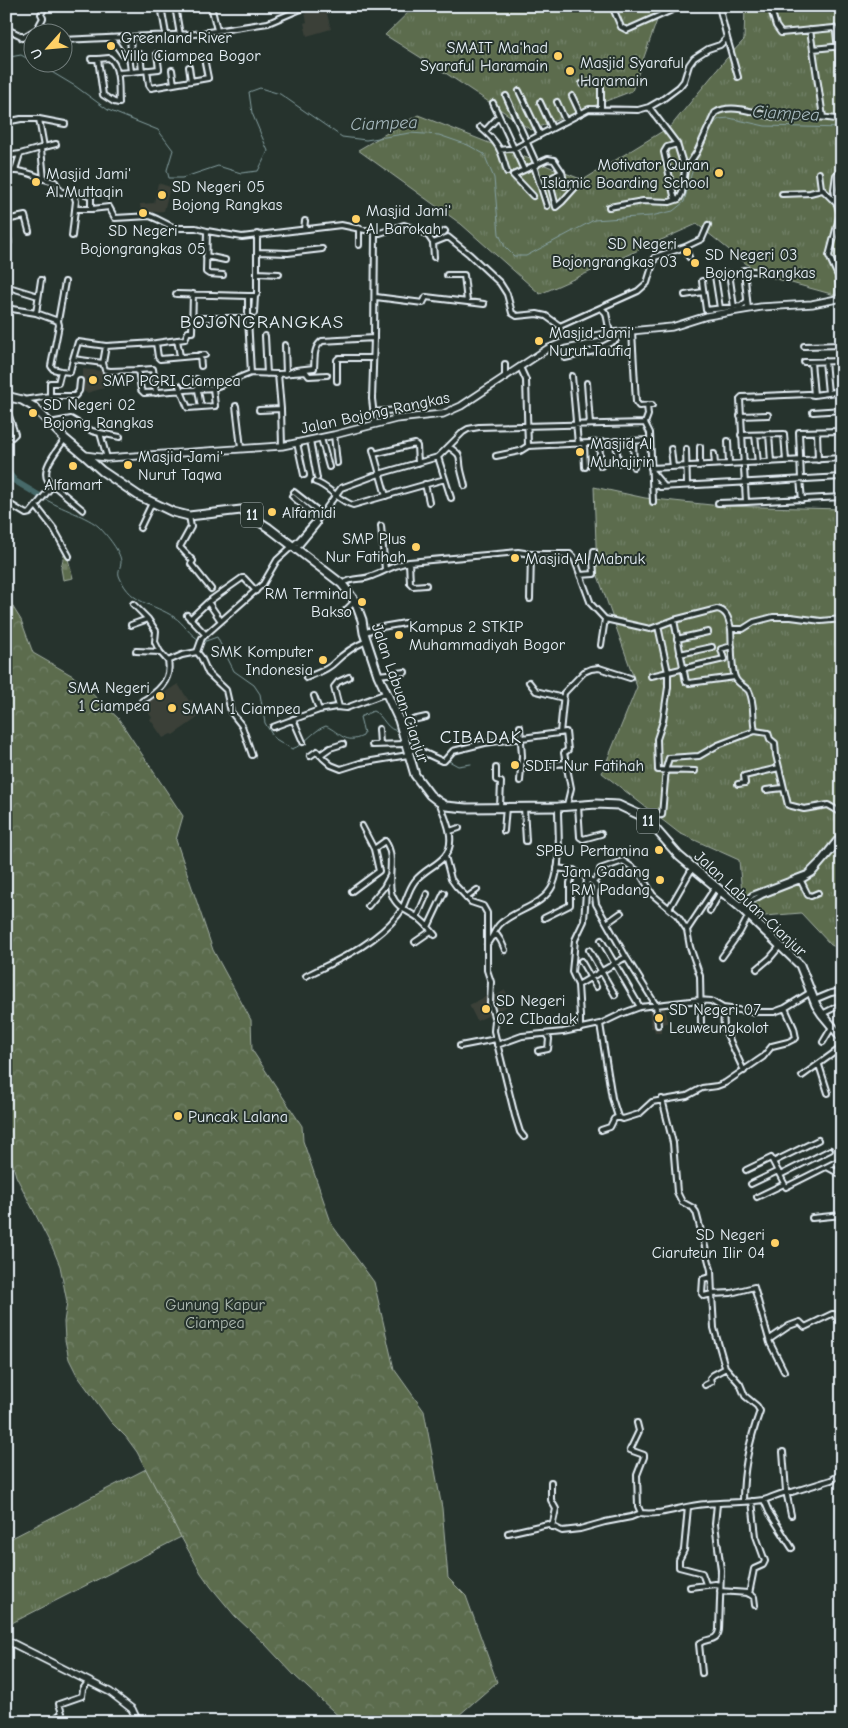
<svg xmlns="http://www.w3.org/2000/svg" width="848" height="1728" font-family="'Comic Neue',sans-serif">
	<defs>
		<pattern id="grass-tufts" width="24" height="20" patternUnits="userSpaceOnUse" patternTransform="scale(1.25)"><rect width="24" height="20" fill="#5b6c4e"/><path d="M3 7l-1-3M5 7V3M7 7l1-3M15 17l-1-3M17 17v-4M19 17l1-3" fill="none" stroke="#738168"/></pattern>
		<pattern id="forest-crowns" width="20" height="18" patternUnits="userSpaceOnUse" patternTransform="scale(1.25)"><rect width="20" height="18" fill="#5b6c4e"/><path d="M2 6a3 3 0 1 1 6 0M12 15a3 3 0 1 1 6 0" fill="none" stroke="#738168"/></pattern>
		<pattern id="cemetery-stones" width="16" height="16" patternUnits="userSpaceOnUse" patternTransform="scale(1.25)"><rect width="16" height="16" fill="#5b6c4e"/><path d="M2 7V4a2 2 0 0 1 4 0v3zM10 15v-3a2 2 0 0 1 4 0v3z" fill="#738168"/></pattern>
	</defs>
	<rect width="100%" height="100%" fill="#26332d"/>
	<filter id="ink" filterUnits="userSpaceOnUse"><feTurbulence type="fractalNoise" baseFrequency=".02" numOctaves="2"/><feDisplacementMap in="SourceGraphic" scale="10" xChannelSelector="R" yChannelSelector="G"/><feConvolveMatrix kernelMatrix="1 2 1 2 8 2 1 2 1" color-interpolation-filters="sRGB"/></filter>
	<g filter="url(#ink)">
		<path fill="#3a4039" d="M311,6H325L331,29L307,36L304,23L307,22L304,8Z
			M158,183L170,187L164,211L141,213L140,204L154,203Z
			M83,369L102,371L104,388L87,393L83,391Z
			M178,684L189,701L192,700L202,715L173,735L171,734L163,738L150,719L152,718L142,702L152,696L154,699Z
			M505,990L512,1004L477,1021L469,1005L487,996L491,999Z
			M665,1007L668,1023L661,1024V1033H655L654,1028H651L649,1008Z"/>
		<path fill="url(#grass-tufts)" stroke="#a2aea3" d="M415,6H662L632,91L531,130L447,74L385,35Z
			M745,6H842V297L759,274L697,224L540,294L461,224L358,150L418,115L583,180L671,126L726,59L744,40Z
			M594,487L645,498L721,506L842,509V950L831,945L801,913L765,916L743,905L739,860L679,833L602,773L637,687L597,573Z
			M146,1469L181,1537L6,1626V1541Z"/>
		<path fill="url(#forest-crowns)" stroke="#a2aea3" d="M6,596L21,620L33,653L73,676L118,718L183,816L176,840L213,950L251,1020L252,1050L302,1126L303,1141L332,1225L374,1282L394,1369L424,1411L442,1508L448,1578L466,1596L497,1682L458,1716L457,1722H345L295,1676L264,1643L235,1616L211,1587L201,1573L181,1537L137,1452L126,1437L111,1422L77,1375L69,1359L65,1340L64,1322L67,1302L60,1266L53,1249L16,1176L11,1158L6,1154Z"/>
		<path fill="url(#cemetery-stones)" stroke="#a2aea3" d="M64,555H67L73,578L63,580L61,568Z"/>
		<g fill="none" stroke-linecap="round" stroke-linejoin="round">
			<path stroke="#87a1a3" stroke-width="1" d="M35,62L75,86L108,110L158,130L173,150L167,170L169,178H182L218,166L241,173L258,171L268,151L252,113L249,92L260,88L280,94L342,137L366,140L410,133L439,135L468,145L484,154L494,178L499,234L505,247L514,256H526L594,220L651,216L673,211L684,202L691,175L699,152
				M6,64L10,57L21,55L32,61
				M711,126L719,119L729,118L765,126L842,128
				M45,499C59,508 89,517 99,527C106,534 122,553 121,563C120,569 117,572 120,578C132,605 153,603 174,617C184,623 189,635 200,640
				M203,642L217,637L234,671L254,685L260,694L265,723L274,738L292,749C305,745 313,730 326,726C341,733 345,745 363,736L364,733L360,717L373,711C384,715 386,732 400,731
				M404,730L413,729L417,747L422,750
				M447,760L458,766L471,764"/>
			<path stroke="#476b6b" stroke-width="6" d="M6,470L15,481L40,496"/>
			<g stroke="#e8f1f8" stroke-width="8">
				<path id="street" d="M161,6L166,34
					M211,6L217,30
					M612,6L621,27L627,30L681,6
					M692,6H699
					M770,6L776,26L781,33L834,28L836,31L841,79
					M176,12L180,35
					M6,30C17,31 19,38 32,38
					M810,30L823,117
					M22,38L37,29L43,18L41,14L46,6
					M111,38L123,55H129L131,72L159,69L157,54
					M727,38L738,77
					M62,40L195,34L268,23L308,6
					M813,49L842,46
					M140,54L142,71
					M129,55L131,52L130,38
					M109,58C121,67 118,89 119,103L114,102L103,95L98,59Z
					M91,59H98
					M189,67L191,81
					M147,70L149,85L151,88L208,78L205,63
					M172,70L174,84
					M117,73L131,72
					M582,84L596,81L600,83L601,87V109
					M519,91L540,135
					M506,96L537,165
					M572,96L580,113
					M540,102L552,128
					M557,102L565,120
					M493,103L523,168
					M649,107L677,144
					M39,119L65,124
					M6,122L21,119H39L44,147L20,154L15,170
					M480,127C498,142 501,149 507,172
					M485,131L499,116
					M6,140H7
					M44,147L56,144
					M41,149L44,179
					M500,150L515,148L589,109L638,110L649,107L663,99L679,87L684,81L689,65L694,58L708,49L720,45L727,38L719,6
					M6,156L20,154
					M534,166L547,206
					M6,172C26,168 36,178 55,182L61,192L82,193L91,196V209
					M562,172L565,186
					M819,173L821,188L837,204L840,214L829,256L838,276L840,299
					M782,194L810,193L822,190
					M533,196L513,175L548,159L554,160L562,172L549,179L556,207L562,202L580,182
					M675,200L664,152L667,147L677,144L685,170
					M836,202L834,189L836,175L842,171
					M609,207L643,201L670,202L679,199L682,193L685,170L697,152L715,113C733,101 763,117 783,118C792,119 802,117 811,117C821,117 831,118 842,120
					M75,209H92L109,207L115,218L150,216L157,219L175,228H196L207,231L242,237L341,225L380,233L404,225L422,231L429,237L433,243L448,237L469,254L500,283L507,294L512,313L517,316L537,314L546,316L560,326L564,342
					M6,220L25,216L29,231
					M359,228V245
					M6,229L9,242
					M304,229L305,221
					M207,231L206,272L209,274L223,275
					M428,234H442L445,231
					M72,236L76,201L73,192
					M433,243L434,257
					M685,247L702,239L708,225
					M258,252L288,253L322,249
					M206,256L225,260
					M257,273L279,274
					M729,273L734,307
					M447,275H464L467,302
					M715,276L720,308
					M702,281L706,310L741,306L747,301
					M6,288H12L38,296
					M176,294L248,296V318L251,373L278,374L281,409L282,446
					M685,295L703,292
					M248,296H255L257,294V234
					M376,297L423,303L426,297L484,304
					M6,308L36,313L58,321L59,325L51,366L53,369L61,371
					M601,308L606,313L610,333
					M748,309L744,270L772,273
					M36,313L41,280
					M254,313L255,296
					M192,318H248
					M58,321L65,282
					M560,326L638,291L647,283L655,257L685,247L689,257
					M632,331L636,402L639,406L652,405
					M265,336L267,374
					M374,338L375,233
					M177,340L180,356
					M156,343L185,339L188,332H192L193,294
					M285,345L286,374
					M804,346L842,345
					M200,355L201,366
					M565,358L594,351L616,340L617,333
					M73,359L78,342L106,346
					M825,361L828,393
					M840,361L842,384
					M804,362L842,361
					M811,362L814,395
					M103,363L106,346L156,343L158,357L160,359L205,355
					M505,364V378
					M520,367L526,380L528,446L650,440
					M138,370L153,369L156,393
					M289,373L296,370L314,368C315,358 313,348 322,341L374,338L372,399L375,424
					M278,374L306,372L309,376L327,375
					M572,376L578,444
					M196,379L201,407
					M337,381V360L339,358H373
					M587,383L590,424
					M179,386L188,408L215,406L213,388
					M842,391L814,395L808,394L742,397L740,399L746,502L842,497
					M50,396H75L79,391L80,381
					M23,400L50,396V383H58L61,371L70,372L73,359L103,363L105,370L110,371L138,370L141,390L144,393L213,388L251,373
					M236,406L241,448
					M259,410L281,409
					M373,412L398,410
					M813,412L842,410
					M740,416L768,415
					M50,423L71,419L92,431L100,433L107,458
					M645,423L648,415L647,405
					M817,432L818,460
					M100,433L120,437
					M769,434L771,462
					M334,435L337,463
					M741,435L784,434L786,461
					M755,435L758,463
					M6,436L12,437L15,434L8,413L10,396
					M321,438L329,467
					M310,440L317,478
					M616,441L618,463
					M633,441L634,467
					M728,441L729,464
					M297,443L304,475
					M599,443L601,466
					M584,444L585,467
					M449,447C464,457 458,456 461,470C462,475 464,481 465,486
					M700,447V466
					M671,449L673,467
					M686,449L687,485
					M373,450L386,496
					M374,454L415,444L417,446L418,463
					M714,454L715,464
					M496,456L520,451L528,446
					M438,457L451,498
					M651,468L842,458
					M653,473L664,486
					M800,479L802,500
					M801,479L799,432L842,431
					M653,480L655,485L660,487L842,477
					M315,482C329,486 338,501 353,505L445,479
					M425,484L429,502
					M53,485L83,510
					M294,492L322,514
					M292,496L318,519
					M6,502L26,514L30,513L53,485C35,474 57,451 65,439
					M718,503L746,502
					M36,506L54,529L69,556
					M189,516L191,527L180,547L193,561L191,564L211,589
					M381,526L385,570
					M140,528L152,503
					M297,548L317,524L315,521
					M409,562L410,583L413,586L426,585
					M580,575L594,574L593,560L594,551
					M342,584C354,576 361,581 372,576C386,571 393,565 409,562L518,552L531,554H570L574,558L591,604L605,619L650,629L674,620L717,609C728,611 729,621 731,629H743L754,622L773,617H791L821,621L842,619
					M530,599L531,554
					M208,602L221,621
					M133,604L148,619L156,631L155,642L160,652L168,661
					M342,614L355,601
					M187,615L205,634
					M190,619L208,602L242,578H244L256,591
					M674,620L686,682L689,683L735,677
					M131,625L148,619
					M658,626L668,672V687L663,721L657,739L658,770L695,771
					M364,633L376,628L405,623
					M677,639L708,632
					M601,645L605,619
					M136,651L160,652
					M197,652L201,657L208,673L226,690L231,712L242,726L252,755
					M680,654L712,647
					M378,675L405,672
					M651,676L724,659L721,649L732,646
					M306,678C314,674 328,670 334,663C344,653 354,646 367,641
					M529,682L536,691L563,698
					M314,696L319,710
					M142,701C157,693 172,680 168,661L182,655L197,652L202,638L263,584L277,560L299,540L322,514L341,488L379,474L438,457L463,432L468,429L479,427L645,423L650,433L653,502
					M339,707L334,687L338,682L349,677
					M293,719L303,742
					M399,720L408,721L426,717
					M273,727L319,710L336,707L346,708L387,693
					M379,729L380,744
					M755,731L768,733L770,739L775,743L776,755L788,805L804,809L828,805L842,813
					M560,733L564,693L584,672L591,669L599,668L630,678
					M372,745L405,744
					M407,750H418L442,761H444L453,751L485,743L566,732L568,750L564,753L571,788L567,805
					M320,755L330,748L343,744
					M310,756L317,751L323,758L331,765L341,769L360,763L408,755
					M549,765L565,763
					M496,768V780L501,782L500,807
					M520,781L522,756L520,727
					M738,784L745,783L744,776L779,768
					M766,790L783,788
					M578,805L580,837L583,839L601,834
					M524,807L526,841
					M646,818L652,816L662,815L666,768L669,758L699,756L718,745L755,731C752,718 755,703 749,691C745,686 737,684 735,677C731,668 732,641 731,629
					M450,831L459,828
					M504,831L506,807
					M374,849L385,841C397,857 386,878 392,895C397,909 411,912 421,920C426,924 431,930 435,935
					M445,856L451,879L456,886L471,902L483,906L487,913V970L491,982L490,1003L495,1020L494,1031L515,1116L520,1132L524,1137
					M557,868C572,870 585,873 596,886L595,897L596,904L626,957L656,1005L658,1025
					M800,879L808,895L811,896L818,893
					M593,882L599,876L600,869L623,861L639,872L653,895L677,915L687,930L690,947L700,976L701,1023
					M352,891L379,871L374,849L362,826
					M466,898L477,890
					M368,906L384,887L390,876
					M670,907L693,867
					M740,907L752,895L807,874L820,861L842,833
					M710,911L721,891
					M744,911L753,900L762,895L803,879L813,873L842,839
					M417,917L427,894
					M544,918L570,905V883L574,870
					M607,923L621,913
					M428,927L444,893
					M687,930L716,886
					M493,937L497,935L501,941L505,950
					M601,940L640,1007
					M415,942L431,931
					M487,944C492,938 495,929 500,924C514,910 544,906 553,885C562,863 558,831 558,808
					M589,950L615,995
					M722,957L740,932L749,915
					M581,961L596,987
					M757,969L770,958L781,945
					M306,976C339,959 374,945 398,915C406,905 407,891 415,881C424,870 436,866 444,857C458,842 445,817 439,802
					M578,985L626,957
					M814,1000L831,993L842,991
					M723,1008L724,1028L744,1071
					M822,1014L842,1004
					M600,1024L621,1014L640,1007L699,1000L711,1001L723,1008L755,1012H774L785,1008L811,992
					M580,1029V1016L578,985L572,972L575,940L584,921L587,877
					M823,1042L832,1027
					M497,1045L522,1036L563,1032L600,1024L612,1098L618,1117
					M460,1046L496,1039
					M538,1051L548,1049L549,1039L546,1034
					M819,1065L828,1093
					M802,1076L842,1047
					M662,1099L673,1143L677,1192L682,1202L693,1208L696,1212L711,1270L712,1294L731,1293L754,1287L770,1343L784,1371
					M601,1130L610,1127L614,1119L618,1117L623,1119L639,1114L652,1102L687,1096L702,1088L717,1086L725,1083L763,1057L772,1046L788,1042L796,1038L794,1028L785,1008
					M773,1162L818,1140
					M827,1167L838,1173V1161
					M746,1170L771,1158L786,1187L842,1159
					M780,1175L830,1150
					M751,1184L778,1171
					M757,1197L784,1184
					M812,1218L842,1215
					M711,1277L703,1279L702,1294L704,1296L712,1294L714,1328L725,1367L740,1384L745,1396L757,1406L760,1411C749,1441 743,1471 743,1502
					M770,1339L789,1326L800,1322L805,1327L832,1314H834L842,1325
					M705,1385L711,1382L710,1378L713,1375L726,1368
					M637,1423L639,1431L630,1450L644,1455V1457L637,1475L638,1506L641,1513C663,1516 684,1505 706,1504C725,1502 744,1503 763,1500C773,1498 782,1491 792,1492L831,1480L842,1474
					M783,1452L786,1491L791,1515
					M551,1482V1500L556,1509L552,1527
					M764,1500L769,1512L792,1548
					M688,1507L684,1550L679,1560V1567L702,1573L706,1584
					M508,1533L548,1524L562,1531L580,1529L605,1522L631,1517L641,1513
					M690,1587L715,1584L720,1585
					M720,1591L748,1593L754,1597L755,1605
					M749,1594L754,1569L763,1565L765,1561L756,1536L752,1501
					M702,1673L699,1644C706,1637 717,1643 719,1630L721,1570L715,1524L717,1504
					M59,1722L58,1716L62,1713L59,1704L82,1696L83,1689L88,1682"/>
			</g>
			<g stroke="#e8f1f8" stroke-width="9">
				<path id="secondary" d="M84,455L107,458L282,446L334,435L396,419L443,414L461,406L547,349L564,342L610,333L672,327L707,316L761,307L812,304L842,298
					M6,1640L110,1692L132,1709L138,1722"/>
			</g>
			<g stroke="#e8f1f8" stroke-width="11">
				<path id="highway" d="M6,396L22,400L34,407L65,439L84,455L102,471L139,496L173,512L189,516L241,510L269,528L342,584L355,601L362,620L364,633L378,675L399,720L415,775L430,795L439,802L446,806L466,808L558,807L596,804L618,805L646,818L679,856L740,907L800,965L816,1005L822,1014L842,1038"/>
			</g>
			<use href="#street" stroke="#26332d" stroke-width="4"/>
			<use href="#secondary" stroke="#26332d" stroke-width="5.5"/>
			<use href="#highway" stroke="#26332d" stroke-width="7"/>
		</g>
	</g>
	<g fill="#ffd166" stroke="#26332d" stroke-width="2">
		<circle cx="111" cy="46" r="5"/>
		<circle cx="558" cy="56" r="5"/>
		<circle cx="570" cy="71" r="5"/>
		<circle cx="719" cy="173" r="5"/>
		<circle cx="36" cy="182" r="5"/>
		<circle cx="162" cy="195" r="5"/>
		<circle cx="143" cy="213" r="5"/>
		<circle cx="356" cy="219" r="5"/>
		<circle cx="687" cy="252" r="5"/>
		<circle cx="695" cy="263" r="5"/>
		<circle cx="539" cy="341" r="5"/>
		<circle cx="93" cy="380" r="5"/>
		<circle cx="33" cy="413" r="5"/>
		<circle cx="580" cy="452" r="5"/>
		<circle cx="128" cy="465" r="5"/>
		<circle cx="73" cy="466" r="5"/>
		<circle cx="272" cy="512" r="5"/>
		<circle cx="416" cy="547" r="5"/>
		<circle cx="515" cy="558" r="5"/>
		<circle cx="362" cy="602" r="5"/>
		<circle cx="399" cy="635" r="5"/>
		<circle cx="323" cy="660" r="5"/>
		<circle cx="160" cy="696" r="5"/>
		<circle cx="172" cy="708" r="5"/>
		<circle cx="515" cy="765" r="5"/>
		<circle cx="659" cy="850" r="5"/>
		<circle cx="660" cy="880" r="5"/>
		<circle cx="486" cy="1009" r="5"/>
		<circle cx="659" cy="1018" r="5"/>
		<circle cx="178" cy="1116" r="5"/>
		<circle cx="775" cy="1243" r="5"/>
	</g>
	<g text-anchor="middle" stroke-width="4" stroke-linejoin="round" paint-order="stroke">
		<g fill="#26332d" stroke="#aeb8bb" stroke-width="1">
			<rect x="241" y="502.5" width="22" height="25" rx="4"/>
			<rect x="637" y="808.5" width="22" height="25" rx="4"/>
		</g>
		<g font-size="15" font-weight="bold" fill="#e8f1f8">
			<text x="252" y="520">11</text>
			<text x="648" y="826">11</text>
		</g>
		<g font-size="16" fill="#e8f1f8" stroke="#26332d" text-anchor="start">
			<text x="121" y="43">Greenland River<tspan x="121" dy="18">Villa Ciampea Bogor</tspan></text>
			<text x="548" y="53" text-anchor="end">SMAIT Ma'had<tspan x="548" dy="18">Syaraful Haramain</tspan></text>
			<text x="580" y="68">Masjid Syaraful<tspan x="580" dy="18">Haramain</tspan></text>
			<text x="709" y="170" text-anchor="end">Motivator Quran<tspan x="709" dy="18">Islamic Boarding School</tspan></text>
			<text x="46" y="179">Masjid Jami'<tspan x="46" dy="18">Al Muttaqin</tspan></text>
			<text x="172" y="192">SD Negeri 05<tspan x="172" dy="18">Bojong Rangkas</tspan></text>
			<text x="366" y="216">Masjid Jami'<tspan x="366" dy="18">Al Barokah</tspan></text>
			<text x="143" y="236" text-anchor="middle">SD Negeri<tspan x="143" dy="18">Bojongrangkas 05</tspan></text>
			<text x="677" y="249" text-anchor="end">SD Negeri<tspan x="677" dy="18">Bojongrangkas 03</tspan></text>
			<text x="705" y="260">SD Negeri 03<tspan x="705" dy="18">Bojong Rangkas</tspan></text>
			<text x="549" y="338">Masjid Jami'<tspan x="549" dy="18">Nurut Taufiq</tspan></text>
			<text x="103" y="386">SMP PGRI Ciampea</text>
			<text x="43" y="410">SD Negeri 02<tspan x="43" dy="18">Bojong Rangkas</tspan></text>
			<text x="590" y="449">Masjid Al<tspan x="590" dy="18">Muhajirin</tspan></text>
			<text x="138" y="462">Masjid Jami'<tspan x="138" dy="18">Nurut Taqwa</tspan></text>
			<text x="73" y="490" text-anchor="middle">Alfamart</text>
			<text x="282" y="518">Alfamidi</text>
			<text x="406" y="544" text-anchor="end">SMP Plus<tspan x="406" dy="18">Nur Fatihah</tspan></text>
			<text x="525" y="564">Masjid Al Mabruk</text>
			<text x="352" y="599" text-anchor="end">RM Terminal<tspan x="352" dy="18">Bakso</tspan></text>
			<text x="409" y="632">Kampus 2 STKIP<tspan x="409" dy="18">Muhammadiyah Bogor</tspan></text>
			<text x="313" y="657" text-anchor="end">SMK Komputer<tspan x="313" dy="18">Indonesia</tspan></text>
			<text x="150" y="693" text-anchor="end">SMA Negeri<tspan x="150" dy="18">1 Ciampea</tspan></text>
			<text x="182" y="714">SMAN 1 Ciampea</text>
			<text x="525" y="771">SDIT Nur Fatihah</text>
			<text x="649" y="856" text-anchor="end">SPBU Pertamina</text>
			<text x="650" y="877" text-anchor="end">Jam Gadang<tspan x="650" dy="18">RM Padang</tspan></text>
			<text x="496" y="1006">SD Negeri<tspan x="496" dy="18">02 CIbadak</tspan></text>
			<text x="669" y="1015">SD Negeri 07<tspan x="669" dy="18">Leuweungkolot</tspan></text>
			<text x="188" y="1122">Puncak Lalana</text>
			<text x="765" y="1240" text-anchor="end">SD Negeri<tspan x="765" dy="18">Ciaruteun Ilir 04</tspan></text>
		</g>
		<g font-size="16" fill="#e8f1f8" stroke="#26332d">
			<text transform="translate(375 412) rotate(-12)" y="6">Jalan Bojong Rangkas</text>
			<text transform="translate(401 693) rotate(71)" y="6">Jalan Labuan-Cianjur</text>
			<text transform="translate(751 903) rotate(43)" y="6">Jalan Labuan-Cianjur</text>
		</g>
		<g font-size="16" fill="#b0bcb4" stroke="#26332d">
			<text x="215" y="1310">Gunung Kapur<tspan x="215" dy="18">Ciampea</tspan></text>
		</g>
		<g font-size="18" font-style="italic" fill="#a8bbc0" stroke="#26332d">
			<text transform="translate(786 113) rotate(3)" y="6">Ciampea</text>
			<text transform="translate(384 123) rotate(-2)" y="6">Ciampea</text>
		</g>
		<g font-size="19" letter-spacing="1" fill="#e8f1f8" stroke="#26332d">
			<text x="262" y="328">BOJONGRANGKAS</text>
			<text x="481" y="743">CIBADAK</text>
		</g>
	</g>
	<rect width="848" height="1728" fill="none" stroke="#26332d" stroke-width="25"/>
	<rect x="12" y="12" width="823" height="1703" fill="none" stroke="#e8f1f8" stroke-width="2" filter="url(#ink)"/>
	<g transform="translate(48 48) rotate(243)"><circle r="24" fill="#26332d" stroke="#747f7e"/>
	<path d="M0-4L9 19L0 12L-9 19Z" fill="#ffd166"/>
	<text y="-8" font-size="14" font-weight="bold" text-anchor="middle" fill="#e8f1f8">U</text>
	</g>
</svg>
